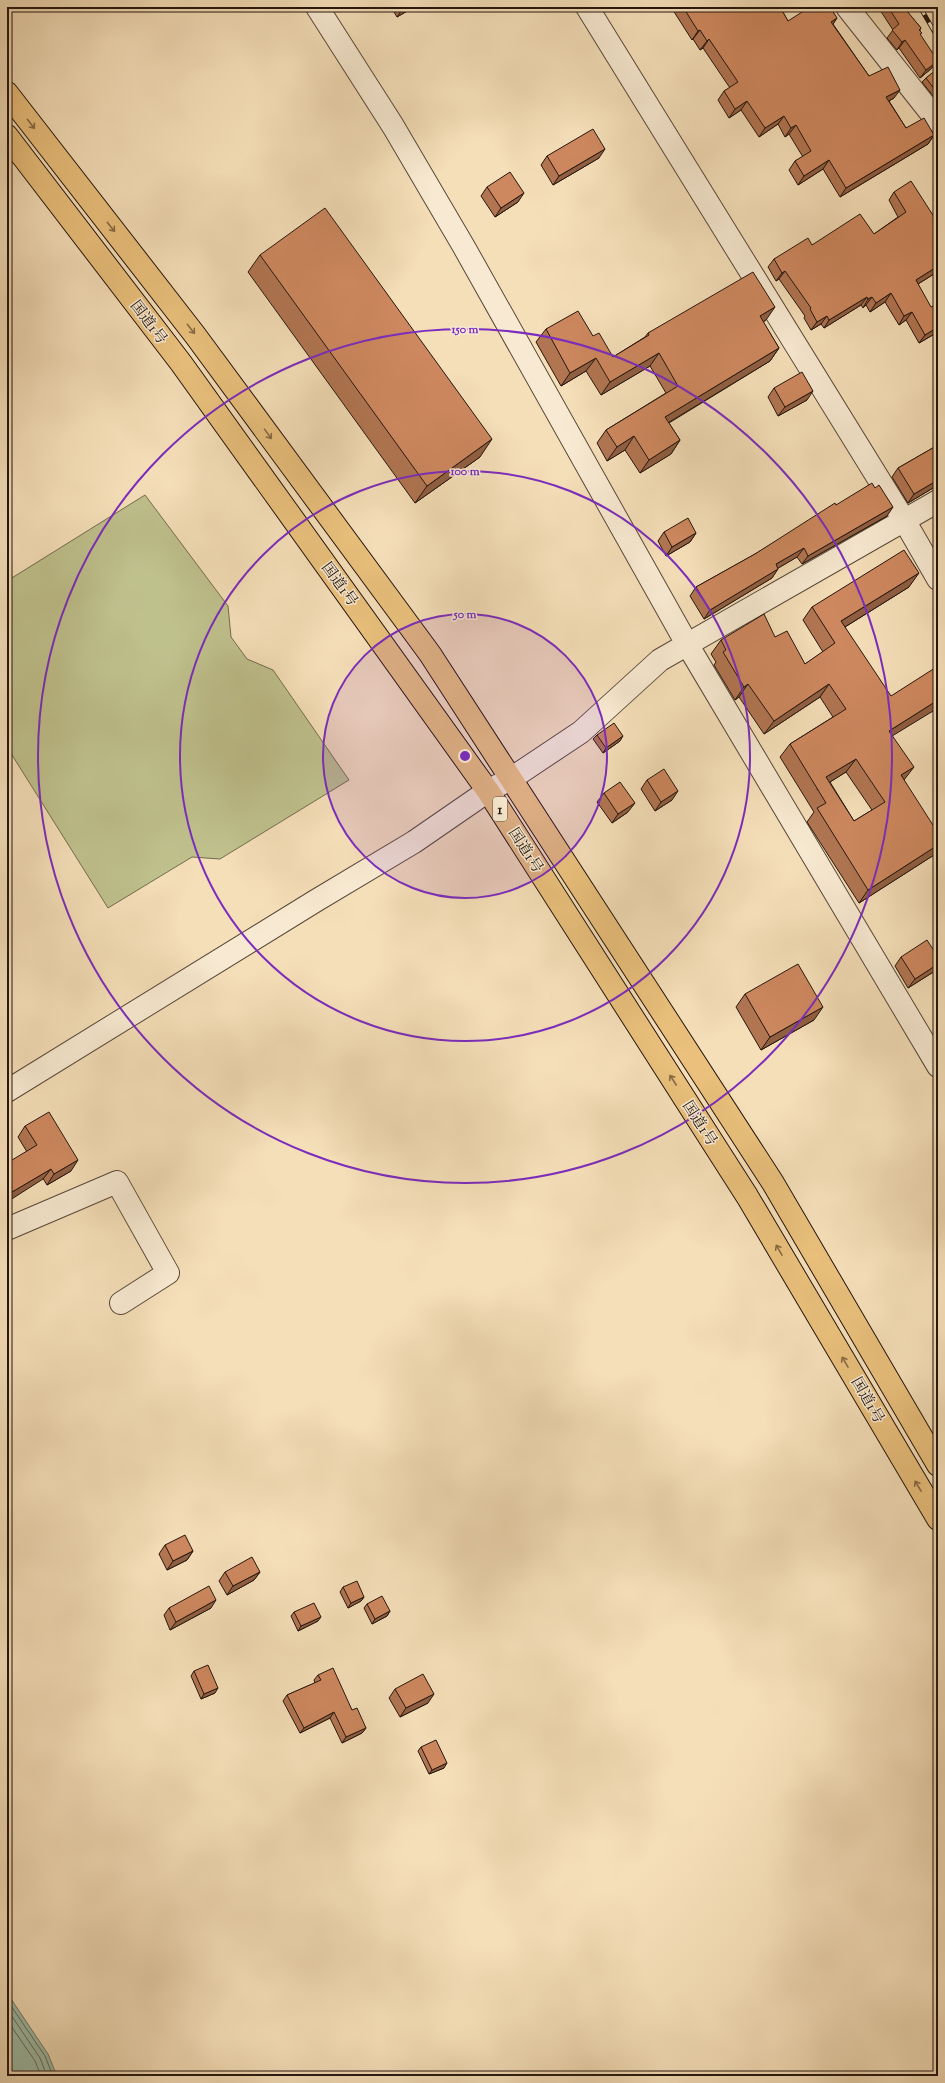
<svg xmlns="http://www.w3.org/2000/svg" width="945" height="2083" font-family="'Sorts Mill Goudy','Noto Serif JP',serif">
	<rect width="100%" height="100%" fill="#f5dfb9"/>
	<filter id="stains"><feTurbulence type="fractalNoise" baseFrequency=".005" numOctaves="4"/><feColorMatrix values="0 0 0 0 .2 0 0 0 0 .09 0 0 0 0 .02 0 0 0 .5 -.17"/></filter>
	<radialGradient id="worn" r=".72"><stop offset=".6" stop-color="#630" stop-opacity="0"/><stop offset="1" stop-color="#630" stop-opacity=".3"/></radialGradient>
	<path fill="#bfc18d" stroke="#726b4e" d="M145,495L228,606L231,637L247,659L273,670L349,780L220,859L192,857L108,908L7,747V581Z"/>
	<path fill="#9dbda9" stroke="#6d7a6b" d="M7,1993L48,2054L57,2076H7Z"/>
	<g fill="none" stroke-linecap="round" stroke-linejoin="round">
		<path stroke="#60695c" stroke-width="1" d="M7,2000L45,2056L53,2076
			M7,2009L40,2058L47,2076
			M7,2020L35,2061L41,2076"/>
		<g stroke="#584839" stroke-width="24">
			<path id="minor" d="M317,7L393,126L464,247L687,644L938,1066
				M587,7L904,520L938,579
				M847,7L938,122
				M7,1091L317,900L414,842L488,791L512,778L581,732L660,660L938,501
				M7,1229L117,1182L168,1273L121,1303"/>
		</g>
		<g stroke="#24150e" stroke-width="24">
			<path id="highway" d="M7,93L195,335L430,654L773,1183L938,1465
				M7,136L181,363L488,791L747,1196L938,1519"/>
		</g>
		<use href="#minor" stroke="#f8ead2" stroke-width="22"/>
		<use href="#highway" stroke="#eac07c" stroke-width="22"/>
		<g stroke="#24150e" stroke-width="4.5">
			<path id="rail" d="M920,7L938,38
				M932,7L938,16"/>
		</g>
		<use href="#rail" stroke="#f8ead2" stroke-width="3" stroke-dasharray="9" stroke-linecap="butt"/>
	</g>
	<path fill="#b17552" stroke="#24150e" fill-rule="evenodd" d="M391,7H414L397,17Z
		M671,7H780L788,21L837,18L833,24L869,76L894,98L889,101L906,128L934,135L928,144L840,197L823,169L798,185L789,170L795,161L803,157L789,134L785,137L778,124L759,137L741,110L729,118L718,100L724,91L730,88L703,48L700,50L693,39L692,40Z
		M878,7H911L908,13L921,28L920,30V35L932,68L920,78L899,48L897,50L887,38L893,30Z
		M938,70V102L922,82L926,78Z
		M547,156L599,158L553,185L541,165Z
		M487,187L518,202L495,217L481,196Z
		M894,192L938,223V280L934,274L918,284L938,332L919,343L906,320L899,325L885,302L870,312L866,305L863,308L861,305L824,328L821,324L811,330L804,318L805,316L779,279L776,281L768,267L774,259L812,245L874,234L898,217L889,200Z
		M260,255L480,457L415,503L248,272Z
		M766,320L763,322L779,348L770,361L669,423L680,440L671,454L640,473L625,450L607,461L597,443L606,430L666,393L650,366L601,395L586,371L561,386L536,342L546,329L593,336L613,357L645,337L648,333Z
		M774,388L807,400L778,416L768,397Z
		M938,445V485L908,503L892,477L898,468Z
		M836,505L887,516L802,564L797,557L778,568L772,578L704,619L690,596L696,587L755,554Z
		M664,532L696,533L690,542L666,556L658,541Z
		M909,587L845,627L892,736L904,780L934,855L859,903L807,822L814,812L780,757L790,744L833,717L820,697L764,734L739,697L735,700L714,665L716,662L711,654L721,640L775,637L805,664L823,652L803,620L812,607ZM846,772L872,810L854,821L830,782Z
		M597,735L620,741L603,753L593,739Z
		M647,780L672,800L655,811L641,789Z
		M604,793L628,812L612,823L597,802Z
		M901,957L935,971L908,988L895,966Z
		M745,994L814,1020L761,1050L736,1007Z
		M25,1126L71,1171L47,1185L18,1137Z
		M165,1545L193,1551L187,1560L167,1570L159,1554Z
		M225,1572H260L254,1580L227,1595L219,1581Z
		M343,1587L364,1597L361,1601L348,1608L340,1592Z
		M367,1604L390,1611L387,1616L372,1624L364,1608Z
		M169,1608H211L170,1630L164,1615Z
		M294,1612L318,1621L298,1631L291,1616Z
		M194,1671L215,1693L201,1699L191,1676Z
		M318,1675L352,1710L366,1728L362,1733L342,1743L330,1718L300,1733L283,1701L287,1695L315,1683L314,1680Z
		M395,1689L428,1703L400,1717L389,1698Z
		M421,1747L444,1768L429,1774L418,1751Z"/>
	<path fill="#905f42" stroke="#24150e" d="M404,7H414L397,17Z
		M837,18L831,27V22Z
		M700,30L693,39L692,40L698,31Z
		M709,39L703,48L700,50L707,41Z
		M905,40L899,48L897,50L902,42Z
		M938,61L932,68L920,78L926,70Z
		M900,90L894,98L880,106L886,97Z
		M747,101L741,110L729,118L735,109Z
		M784,116L778,124L759,137L765,128Z
		M796,125L789,134L785,137L791,128Z
		M934,135L928,144L840,197L846,188Z
		M605,149L599,158L553,185L559,176Z
		M829,160L823,169L798,185L804,176Z
		M524,193L518,202L495,217L501,208Z
		M938,266V268L934,274L910,289L916,280Z
		M785,271L779,279L776,281L782,273Z
		M891,293L885,302L870,312L876,303Z
		M867,297L861,305L824,328L829,320Z
		M872,297L866,305L863,308L868,299Z
		M775,307L766,320L751,329L760,316Z
		M912,312L906,320L899,325L904,316Z
		M827,316L821,324L811,330L817,322Z
		M938,327V332L919,343L925,335Z
		M779,348L770,361L656,430L665,417Z
		M659,353L650,366L601,395L610,382Z
		M596,358L586,371L561,386L570,373Z
		M813,391L807,400L778,416L785,407Z
		M634,436L625,450L607,461L617,447Z
		M492,439L480,457L415,503L427,486Z
		M680,440L671,454L640,473L649,460Z
		M938,480V485L908,503L914,494Z
		M893,507L887,516L802,564L808,556Z
		M696,533L690,542L666,556L672,547Z
		M804,548L797,557L770,573L776,564Z
		M778,569L772,578L704,619L710,610Z
		M919,573L909,587L832,635L841,621Z
		M748,684L739,697L735,700L744,687Z
		M829,684L820,697L764,734L774,721Z
		M938,700V708L879,744L889,731Z
		M623,736L620,741L603,753L606,748Z
		M856,759L846,772L817,790L826,777Z
		M914,767L904,780L901,775Z
		M678,791L672,800L655,811L661,802Z
		M635,803L628,812L612,823L618,814Z
		M938,845V849L934,855L859,903L868,890Z
		M938,964V966L935,971L908,988L915,979Z
		M823,1007L814,1020L761,1050L770,1037Z
		M78,1160L71,1171L47,1185L54,1174Z
		M51,1169L43,1179L7,1202V1195Z
		M193,1551L187,1560L167,1570L173,1561Z
		M260,1572L254,1580L227,1595L233,1586Z
		M364,1597L361,1601L348,1608L351,1603Z
		M216,1600L211,1608L170,1630L176,1622Z
		M390,1611L387,1616L372,1624L375,1619Z
		M321,1617L318,1621L298,1631L301,1626Z
		M218,1688L215,1693L201,1699L204,1694Z
		M434,1694L428,1703L400,1717L406,1708Z
		M334,1712L330,1718L300,1733L304,1728Z
		M366,1728L362,1733L342,1743L346,1737Z
		M447,1763L444,1768L429,1774L432,1770Z"/>
	<path fill="#ce885f" stroke="#24150e" fill-rule="evenodd" d="M683,7H780L788,21L810,7H830L837,18L831,22L869,76L888,67L900,90L886,97L906,128L924,118L934,135L846,188L829,160L804,176L795,161L811,151L796,125L791,128L784,116L765,128L747,101L735,109L724,91L738,82L709,39L707,41L700,30L698,31Z
		M888,7H911V8L907,11L921,28L919,30L922,33L920,34L938,61L926,70L905,40L902,42L892,30L899,24Z
		M937,69L938,70V94L926,78Z
		M593,129L605,149L559,176L547,156Z
		M510,172L524,193L501,208L487,187Z
		M911,181L938,223V266L916,280L931,307L938,304V327L925,335L912,312L904,316L891,293L876,303L872,297L868,299L867,297L829,320L827,316L817,322L810,309L811,308L785,271L782,273L774,259L808,238L812,245L860,214L874,234L906,212L894,192Z
		M325,208L492,439L427,486L260,255Z
		M753,272L775,307L760,316L779,348L665,417L680,440L649,460L634,436L617,447L606,430L678,386L659,353L610,382L596,358L570,373L546,329L578,311L593,336L599,333L613,357L649,335L648,333Z
		M802,372L813,391L785,407L774,388Z
		M938,445V480L914,494L898,468Z
		M872,483L875,488L879,485L893,507L808,556L804,548L776,564L778,569L710,610L696,587L755,554L835,503L836,505Z
		M688,518L696,533L672,547L664,532Z
		M904,550L919,573L841,621L891,696L938,666V700L889,731L914,767L901,775L938,833V845L868,890L817,808L826,803L790,744L846,709L829,684L774,721L748,684L744,687L723,652L726,650L721,640L764,614L775,637L787,631L805,664L835,643L812,607ZM856,759L885,802L854,821L826,777Z
		M614,723L623,736L606,748L597,735Z
		M664,769L678,791L661,802L647,780Z
		M620,782L635,803L618,814L604,793Z
		M927,940L938,957V964L915,979L901,957Z
		M798,964L823,1007L770,1037L745,994Z
		M49,1112L78,1160L54,1174L51,1169L7,1195V1163L37,1145L25,1126Z
		M185,1535L193,1551L173,1561L165,1545Z
		M252,1557L260,1572L233,1586L225,1572Z
		M357,1581L364,1597L351,1603L343,1587Z
		M209,1586L216,1600L176,1622L169,1608Z
		M382,1596L390,1611L375,1619L367,1604Z
		M314,1603L321,1617L301,1626L294,1612Z
		M208,1665L218,1688L204,1694L194,1671Z
		M333,1668L352,1710L357,1708L366,1728L346,1737L334,1712L304,1728L287,1695L321,1680L318,1675Z
		M423,1674L434,1694L406,1708L395,1689Z
		M436,1740L447,1763L432,1770L421,1747Z"/>
	<defs><path id="oneway-shaft" d="M-6 0H5M1.5-3L5.5 0L1.5 3" fill="none" stroke-width="1.6" stroke-linecap="round" stroke-linejoin="round"/></defs>
	<g stroke="#876a45">
		<use href="#oneway-shaft" transform="translate(31 124) rotate(52)"/>
		<use href="#oneway-shaft" transform="translate(111 227) rotate(52)"/>
		<use href="#oneway-shaft" transform="translate(191 329) rotate(52)"/>
		<use href="#oneway-shaft" transform="translate(268 434) rotate(54)"/>
		<use href="#oneway-shaft" transform="translate(673 1080) rotate(-123)"/>
		<use href="#oneway-shaft" transform="translate(779 1250) rotate(-120)"/>
		<use href="#oneway-shaft" transform="translate(845 1362) rotate(-120)"/>
		<use href="#oneway-shaft" transform="translate(918 1486) rotate(-121)"/>
	</g>
	<circle cx="465" cy="756" r="142" fill="#7b2cbf" fill-opacity=".12"/>
	<g fill="none" stroke="#7b2cbf" stroke-width="2">
		<circle cx="465" cy="756" r="142"/>
		<circle cx="465" cy="756" r="285"/>
		<circle cx="465" cy="756" r="427"/>
	</g>
	<g text-anchor="middle" stroke-width="3" stroke-linejoin="round" paint-order="stroke">
		<rect fill="#f8ead2" stroke="#645549" stroke-width="1" x="493" y="797" width="14" height="24" rx="3"/>
		<g font-size="14" font-weight="bold" fill="#24150e">
			<text x="500" y="814">1</text>
		</g>
		<g font-size="15" fill="#24150e" stroke="#f8ead2">
			<text transform="translate(149 322) rotate(53)" y="5">国道1号</text>
			<text transform="translate(340 584) rotate(54)" y="5">国道1号</text>
			<text transform="translate(526 850) rotate(57)" y="5">国道1号</text>
			<text transform="translate(700 1123) rotate(57)" y="5">国道1号</text>
			<text transform="translate(868 1400) rotate(60)" y="5">国道1号</text>
		</g>
	</g>
	<circle cx="465" cy="756" r="6" fill="#7b2cbf" stroke="#f8ead2" stroke-width="2"/>
	<g font-size="12" text-anchor="middle" font-weight="bold" fill="#7b2cbf" stroke="#f8ead2" stroke-width="3" stroke-linejoin="round" paint-order="stroke">
		<text x="465" y="333">150 m</text>
		<text x="465" y="475">100 m</text>
		<text x="465" y="618">50 m</text>
	</g>
	<rect width="945" height="2083" fill="none" stroke="#f5dfb9" stroke-width="24"/>
	<rect x="8" y="8" width="929" height="2067" fill="none" stroke="#24150e" stroke-width="2"/>
	<rect x="12" y="12" width="921" height="2059" fill="none" stroke="#24150e"/>
	<rect width="100%" height="100%" filter="url(#stains)"/>
	<rect width="100%" height="100%" fill="url(#worn)"/>
</svg>
